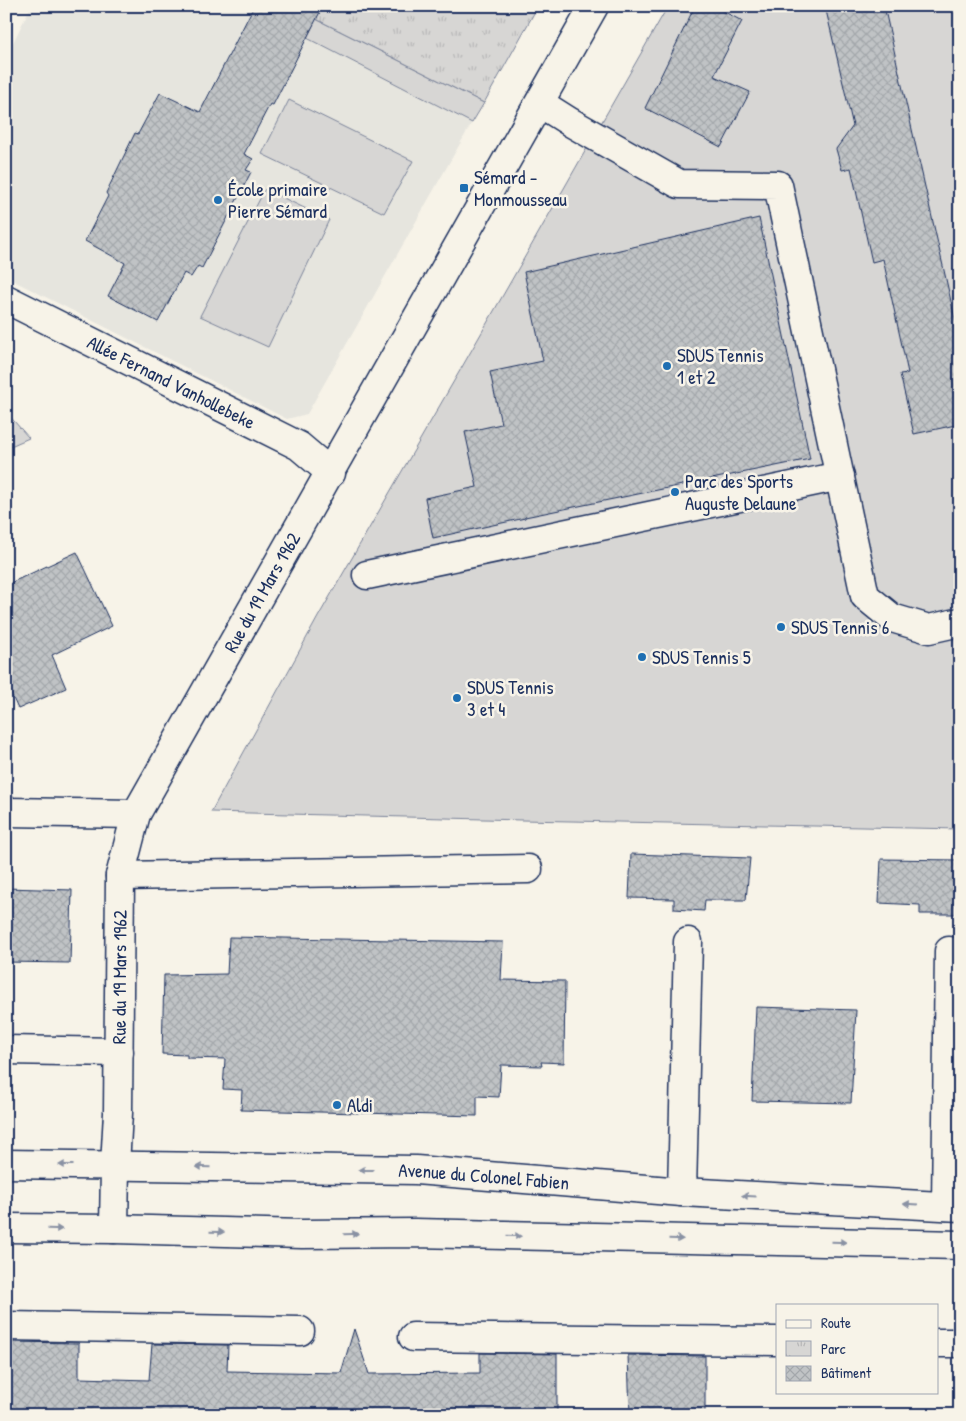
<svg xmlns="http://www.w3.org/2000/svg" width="966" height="1421" font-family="'Patrick Hand',sans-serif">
	<defs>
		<pattern id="park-tufts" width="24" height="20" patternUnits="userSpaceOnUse" patternTransform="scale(1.25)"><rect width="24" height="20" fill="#d7d6d4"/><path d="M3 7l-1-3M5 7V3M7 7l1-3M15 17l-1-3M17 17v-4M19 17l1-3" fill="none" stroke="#b8b8b8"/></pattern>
		<pattern id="building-cross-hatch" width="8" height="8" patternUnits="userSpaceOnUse" patternTransform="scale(1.25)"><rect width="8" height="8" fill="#c0c3c5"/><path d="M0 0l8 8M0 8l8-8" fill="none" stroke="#a4a8ac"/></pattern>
	</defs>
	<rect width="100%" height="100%" fill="#f7f3e8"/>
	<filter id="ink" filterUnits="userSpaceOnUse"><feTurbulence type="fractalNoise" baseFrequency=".02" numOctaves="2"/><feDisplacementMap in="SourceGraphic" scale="10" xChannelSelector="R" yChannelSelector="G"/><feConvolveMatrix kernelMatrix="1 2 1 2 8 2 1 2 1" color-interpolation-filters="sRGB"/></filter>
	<g filter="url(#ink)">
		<path fill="#e6e5de" d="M31,6H538L307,414L287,419L6,277V57Z"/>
		<path fill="#d7d6d4" stroke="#798299" d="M668,6H960V829L522,820L211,812L318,617L462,367Z
			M316,19L484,103L472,123L307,38Z
			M289,100L413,161L384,213L262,154Z
			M265,189L329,220L268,347L200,316Z
			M6,412L29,438L6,448Z"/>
		<path fill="url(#park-tufts)" stroke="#798299" d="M323,6H538L484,103L316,19Z"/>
		<path fill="url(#building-cross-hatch)" stroke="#1b2f5e" d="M254,6H323L273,105L270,104L244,154L253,159L246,170L251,172L202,268L198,266L191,277L184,273L158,322L108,296L125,263L85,241L108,196L106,193L135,133L138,134L160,93L200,112Z
			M695,6H713L742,21L714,76L750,92L721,147L645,108Z
			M825,6H884L960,341V424L914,434L900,374L908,373L883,259L872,262L851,168L842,170L836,149L853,126Z
			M759,218L810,459L525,517V518L433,538L425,498L477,487L465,432L501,424L490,372L543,361L524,272Z
			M77,552L112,626L52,655L66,688L18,709L6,683V585Z
			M631,854L750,858L746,900H705L704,911L674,909V899L629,898Z
			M881,859L960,860V905H955V914H920V905L879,903Z
			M6,888L72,890L70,963L6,962Z
			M229,937L503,942L501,980L565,981L564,1063L541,1062L542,1066L501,1065L499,1097L477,1096V1116L241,1110L242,1090L223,1089L225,1059L187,1058V1055L162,1054L164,975L227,974Z
			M756,1007L856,1010L851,1103L752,1101Z
			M354,1329L369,1374L480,1373V1353L557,1354V1415H6V1342L79,1343V1378L149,1380L152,1344L228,1345L227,1371L341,1373Z
			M628,1355L705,1356V1415H630Z"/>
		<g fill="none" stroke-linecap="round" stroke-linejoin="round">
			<g stroke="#1b2f5e" stroke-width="31">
				<g id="minor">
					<path d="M540,103L570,122L679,184L778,185L865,596L892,618L929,629L960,622"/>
					<path id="s1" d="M6,299L299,446L331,473"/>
					<path d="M367,575L840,476"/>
					<path d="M6,812L136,814"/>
					<path d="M120,876L528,869"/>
					<path d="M6,1050L119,1052"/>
					<path d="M682,1192L688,942"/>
					<path d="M946,1206L949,951"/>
					<path id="s2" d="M114,1229L115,1165L118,1113L120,876L136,814L594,6"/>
					<path d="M6,1326L300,1331"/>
					<path d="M413,1337L777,1341"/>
					<path d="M937,1343H960"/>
				</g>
			</g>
			<g stroke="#1b2f5e" stroke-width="31">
				<g id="major">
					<path id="s3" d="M6,1164L416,1170L682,1192L960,1207"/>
					<path d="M6,1228L114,1229L302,1234L415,1233L960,1245"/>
				</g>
			</g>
			<use href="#minor" stroke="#f7f3e8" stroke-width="28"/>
			<use href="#major" stroke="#f7f3e8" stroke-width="28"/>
		</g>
		<defs><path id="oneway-solid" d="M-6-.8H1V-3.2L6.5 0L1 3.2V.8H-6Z" transform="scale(1.25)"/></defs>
		<g fill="#8991a3">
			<use href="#oneway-solid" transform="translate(66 1165) rotate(-180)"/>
			<use href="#oneway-solid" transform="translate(203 1167) rotate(-179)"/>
			<use href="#oneway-solid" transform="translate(366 1170) rotate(180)"/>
			<use href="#oneway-solid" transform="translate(749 1196) rotate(-177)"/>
			<use href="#oneway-solid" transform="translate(911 1204) rotate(-177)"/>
			<use href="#oneway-solid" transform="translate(55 1229) rotate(1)"/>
			<use href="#oneway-solid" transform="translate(217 1232) rotate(2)"/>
			<use href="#oneway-solid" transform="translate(351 1234) rotate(-1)"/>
			<use href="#oneway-solid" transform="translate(514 1236) rotate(1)"/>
			<use href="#oneway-solid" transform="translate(676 1239) rotate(1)"/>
			<use href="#oneway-solid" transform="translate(839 1242) rotate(1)"/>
		</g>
	</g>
	<g fill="#1f6fb2" stroke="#f7f3e8" stroke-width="2">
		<rect x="459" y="183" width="10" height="10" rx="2.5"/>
		<circle cx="218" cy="200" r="5"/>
		<circle cx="667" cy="366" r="5"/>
		<circle cx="675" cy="492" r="5"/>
		<circle cx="781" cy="627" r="5"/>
		<circle cx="642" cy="657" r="5"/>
		<circle cx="457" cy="698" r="5"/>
		<circle cx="337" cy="1105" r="5"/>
	</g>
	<g text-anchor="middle" stroke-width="5" stroke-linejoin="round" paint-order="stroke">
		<g font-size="19" fill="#1b2f5e" stroke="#f7f3e8" text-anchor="start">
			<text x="474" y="184">Sémard -<tspan x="474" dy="22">Monmousseau</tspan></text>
			<text x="228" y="196">École primaire<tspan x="228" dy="22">Pierre Sémard</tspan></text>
			<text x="677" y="362">SDUS Tennis<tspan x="677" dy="22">1 et 2</tspan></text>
			<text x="685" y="488">Parc des Sports<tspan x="685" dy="22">Auguste Delaune</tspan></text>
			<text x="791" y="634">SDUS Tennis 6</text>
			<text x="652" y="664">SDUS Tennis 5</text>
			<text x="467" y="694">SDUS Tennis<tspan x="467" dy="22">3 et 4</tspan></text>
			<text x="347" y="1112">Aldi</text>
		</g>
		<g font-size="19" fill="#1b2f5e" stroke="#f7f3e8">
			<text dy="7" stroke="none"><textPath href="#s1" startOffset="185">Allée Fernand Vanhollebeke</textPath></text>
			<text dy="7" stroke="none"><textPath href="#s2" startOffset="672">Rue du 19 Mars 1962</textPath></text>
			<text dy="7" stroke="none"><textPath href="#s2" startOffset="252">Rue du 19 Mars 1962</textPath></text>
			<text dy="7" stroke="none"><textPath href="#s3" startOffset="478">Avenue du Colonel Fabien</textPath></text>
		</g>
	</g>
	<rect width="966" height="1421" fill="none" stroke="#f7f3e8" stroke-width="25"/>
	<rect x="12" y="12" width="941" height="1396" fill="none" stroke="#1b2f5e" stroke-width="2" filter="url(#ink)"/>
	<rect x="776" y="1304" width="162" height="90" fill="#f7f3e8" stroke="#9fa5b1"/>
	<rect x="786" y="1320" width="25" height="8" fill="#f7f3e8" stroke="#9fa5b1"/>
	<text x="821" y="1328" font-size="15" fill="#1b2f5e">Route</text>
	<rect x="786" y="1341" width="25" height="15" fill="url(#park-tufts)" stroke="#9fa5b1"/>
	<text x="821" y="1354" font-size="15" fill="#1b2f5e">Parc</text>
	<rect x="786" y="1366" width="25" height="15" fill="url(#building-cross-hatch)" stroke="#9fa5b1"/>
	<text x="821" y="1378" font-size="15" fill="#1b2f5e">Bâtiment</text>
</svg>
